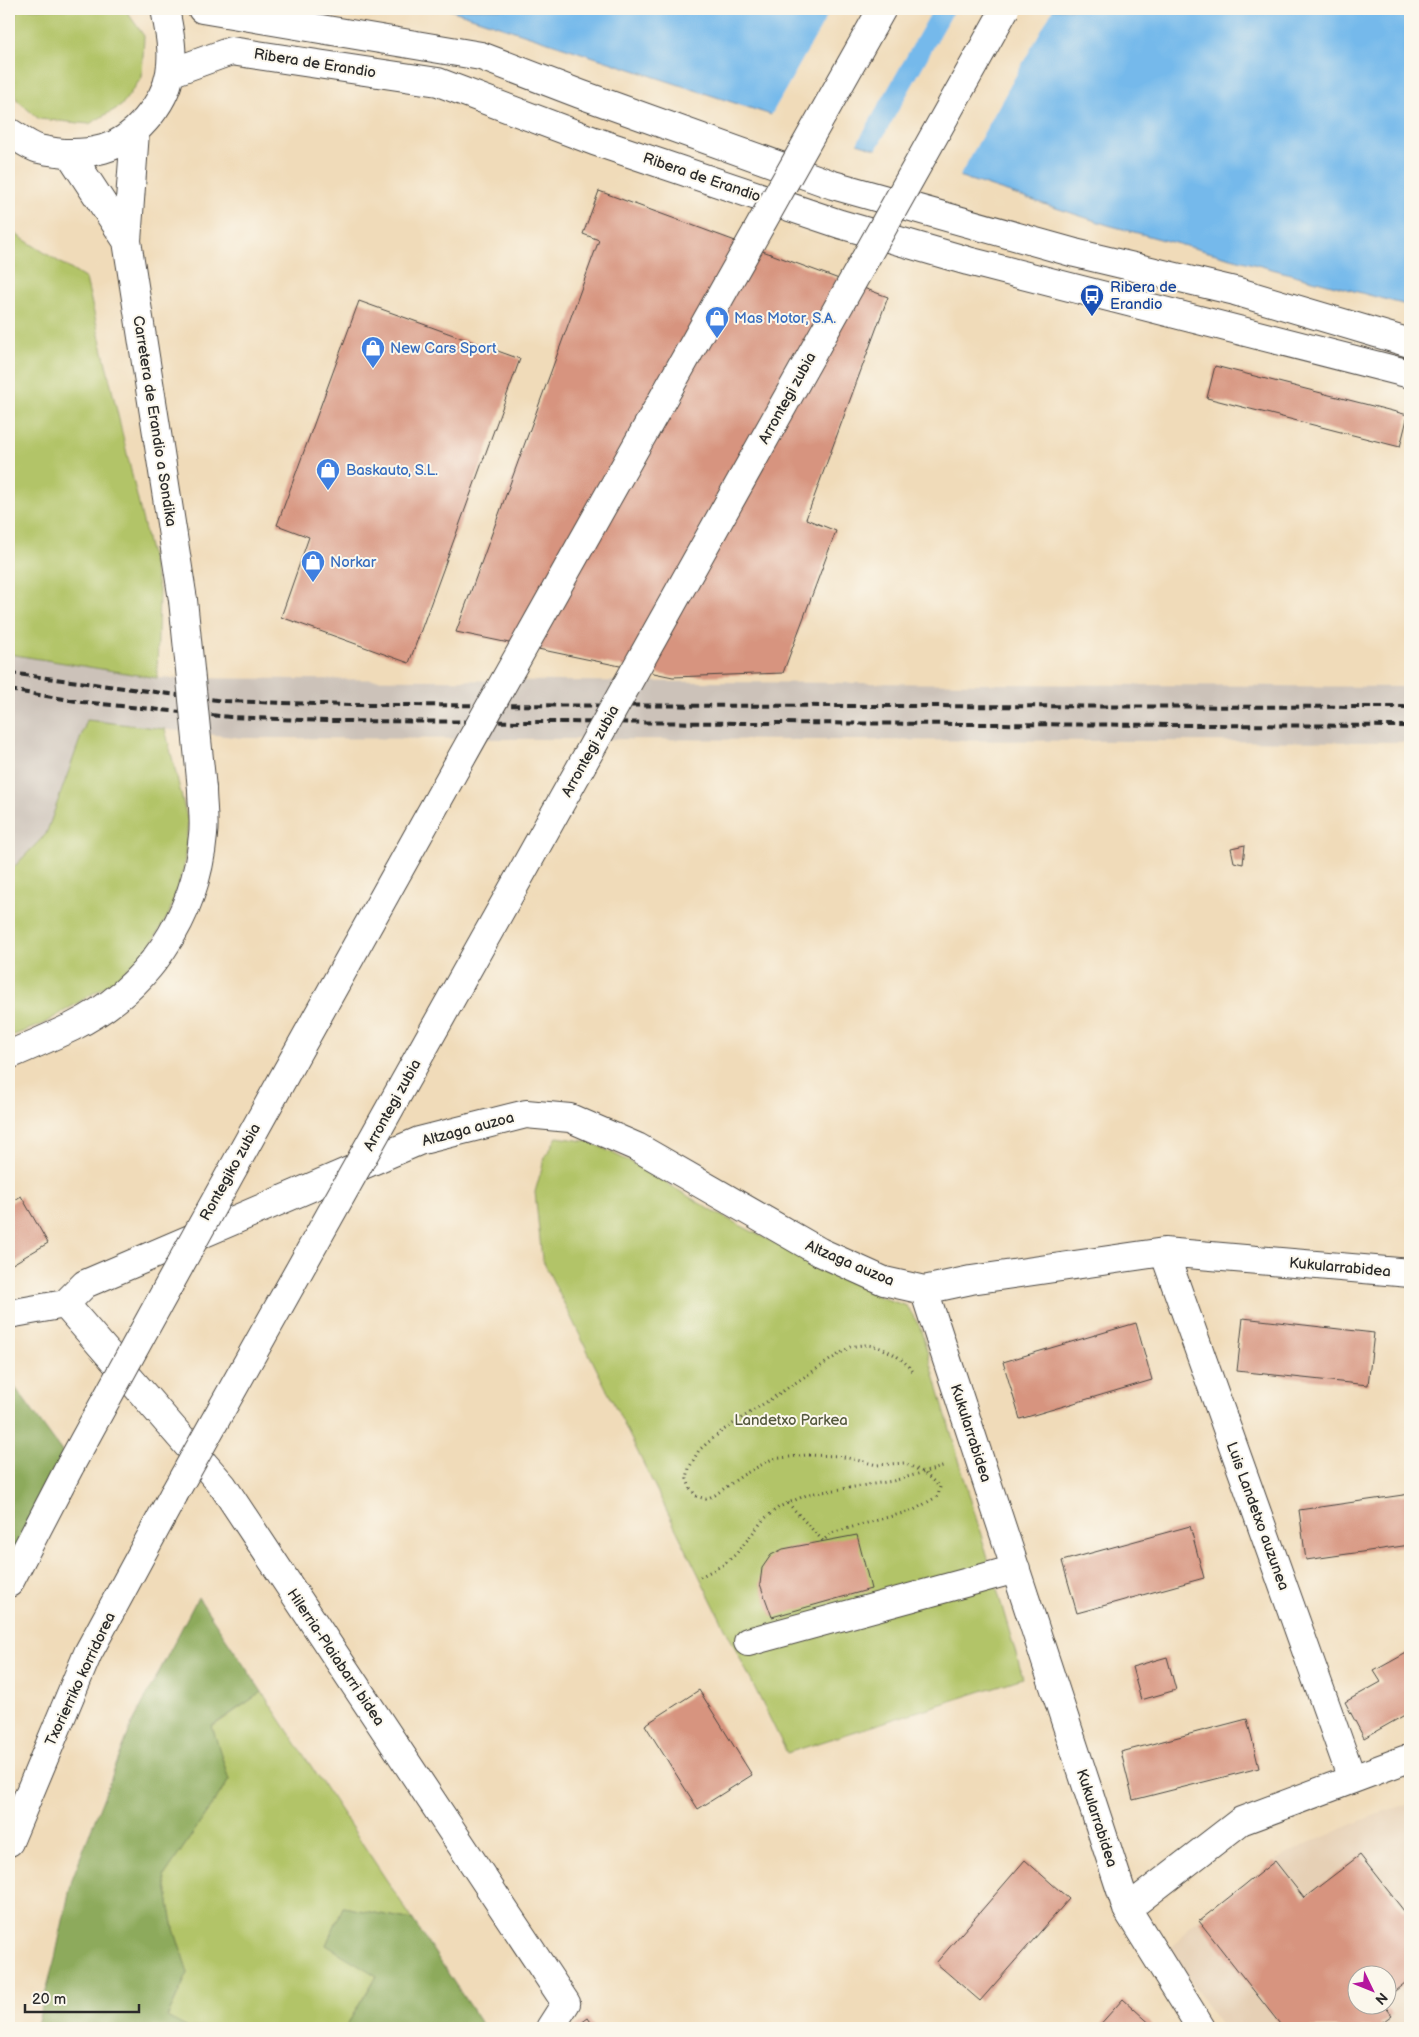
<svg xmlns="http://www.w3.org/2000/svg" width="1419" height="2037" font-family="'Balsamiq Sans',sans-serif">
	<rect width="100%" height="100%" fill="#fbf7ec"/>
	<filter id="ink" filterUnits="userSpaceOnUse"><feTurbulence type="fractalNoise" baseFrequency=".02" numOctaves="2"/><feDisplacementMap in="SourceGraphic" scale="10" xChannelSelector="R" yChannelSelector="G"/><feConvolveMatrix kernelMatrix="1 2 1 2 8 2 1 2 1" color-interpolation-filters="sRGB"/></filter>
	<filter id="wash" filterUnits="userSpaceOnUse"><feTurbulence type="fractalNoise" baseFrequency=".0096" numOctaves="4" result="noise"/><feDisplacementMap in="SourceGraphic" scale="20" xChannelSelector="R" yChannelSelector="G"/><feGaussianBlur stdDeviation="1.12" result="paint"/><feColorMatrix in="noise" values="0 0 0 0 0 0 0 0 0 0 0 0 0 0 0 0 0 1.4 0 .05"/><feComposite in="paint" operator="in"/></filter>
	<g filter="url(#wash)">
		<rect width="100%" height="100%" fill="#f0dbb9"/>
		<path fill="#e6d0b5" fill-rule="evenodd" d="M1410,1804V2028H1222L1170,1951L1189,1927L1250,1878L1275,1861L1308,1843L1384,1811ZM1356,1974H1386V2004H1356Z"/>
		<path fill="#ccc2b9" d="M9,654L157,678L1410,687V742L243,738L88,721L46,834L9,872Z"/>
		<path fill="#b2c467" stroke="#6e7849" d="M20,9H125L144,36L142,77L121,106L89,124L39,119L17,100L9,74V51L17,11Z
			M9,230L86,279L159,590L157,678L9,654Z
			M87,720L165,729L188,822L184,867L169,914L147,951L112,982L43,1024L9,1037V872L46,834Z
			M557,1137L591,1142L642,1168L714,1212L880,1297L907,1306L920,1327L1023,1678L787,1753L542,1259L535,1192L545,1157Z
			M262,1692L413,1920L343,1907L326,1945L377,1975L345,2028H188L167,2018L188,1973L174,1929L164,1876L229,1780L212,1727Z"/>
		<path fill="#8daa5c" stroke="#5c6a44" d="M9,1379L71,1464L9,1583Z
			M198,1597L262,1692L212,1726L229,1780L164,1876L174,1929L188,1973L167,2017L188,2028H36L55,1958L72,1879L132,1724Z
			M343,1907L413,1920L484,2028H345L377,1976L326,1945Z"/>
		<path fill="#75b9eb" stroke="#50728b" d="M447,9H1410V306L1108,225Z"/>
		<path fill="#f0dbb9" d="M831,9H933L856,145L770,117Z
			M955,9H1053L958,179L875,152Z"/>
		<g id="blocks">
			<path fill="#d7947f" d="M599,191L888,297L806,519L836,531L783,673L673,677L456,632L599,240L583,234Z
				M359,301L520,359L409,663L281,617L309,537L277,525Z
				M1215,366L1408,415L1400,447L1207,398Z
				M1245,845L1243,864L1234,862L1231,848Z
				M21,1196L48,1243L9,1266V1204Z
				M1243,1318L1374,1333L1368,1385L1237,1371Z
				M1136,1323L1152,1380L1020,1419L1003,1362Z
				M1410,1494V1545L1306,1560L1299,1510Z
				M1190,1526L1204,1578L1077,1613L1062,1561Z
				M857,1535L871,1589L772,1617L760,1584L762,1568L771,1555L783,1549Z
				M1410,1651V1712L1364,1738L1345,1702L1381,1682L1374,1671Z
				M1167,1657L1176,1690L1141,1700L1132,1667Z
				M699,1690L752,1775L698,1809L645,1725Z
				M1247,1719L1259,1768L1133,1800L1121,1752Z
				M1360,1855L1404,1911L1410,1906V1979L1386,1998V1974H1356V2004H1383L1392,2015L1380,2024L1383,2028H1283L1199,1921L1275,1861L1304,1898Z
				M1025,1860L1069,1899L980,2001L936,1963Z
				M1123,1999L1155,2028H1097Z
				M588,2018L595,2028H574Z"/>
		</g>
	</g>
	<g filter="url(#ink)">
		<use href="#blocks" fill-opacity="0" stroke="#494540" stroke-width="1"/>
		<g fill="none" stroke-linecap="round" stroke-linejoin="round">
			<g stroke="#494540" stroke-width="30">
				<path id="minor" d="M1164,1252L1352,1779
					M65,1304L223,1486L566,2003L550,2028
					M9,1314L65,1304L85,1284L419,1141L526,1114L570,1118L637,1147L820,1252L884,1281L924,1290
					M748,1642L1016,1569
					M1127,1909L1241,1821L1404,1760L1410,1759
					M1201,2028L1127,1909L924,1290L971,1280L1164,1252L1410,1273"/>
			</g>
			<g stroke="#494540" stroke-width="30">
				<path id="major" d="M202,9L481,56L580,94L833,185L1075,253L1235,291L1410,343
					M170,73L231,51L438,82L594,141L840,224L968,261L1410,374
					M9,132C18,137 28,146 39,149C60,154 81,155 103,149C133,141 165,104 170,73C174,51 169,30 165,9
					M135,132L127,241L183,600
					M70,154L127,241
					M9,1055C30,1046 51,1037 72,1027C147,990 196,918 203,835C205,820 202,804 202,789"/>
			</g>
			<g stroke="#494540" stroke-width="30">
				<path id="highway" d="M9,1583L71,1464
					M9,1842L88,1653L174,1494"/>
			</g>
			<path stroke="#494540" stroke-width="3" stroke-dasharray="1 4" stroke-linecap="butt" d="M788,1503L823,1541L831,1533L914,1510L938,1496L940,1487L923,1472L904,1463L877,1465L840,1456L807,1455L772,1459L743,1475L715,1495L706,1499L696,1496L690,1488L687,1479L689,1468L699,1450L722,1431L850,1347C855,1346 861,1345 866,1345C884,1346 905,1359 914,1373
				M700,1577L723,1565L736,1554L764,1519L779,1507L809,1494L893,1481L946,1466"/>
			<use href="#minor" stroke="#fff" stroke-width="28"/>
			<use href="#major" stroke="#fff" stroke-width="28"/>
			<use href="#highway" stroke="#fff" stroke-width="28"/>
			<path stroke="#2b2b2b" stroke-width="4" stroke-dasharray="8 4" stroke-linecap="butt" d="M9,673L224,701L349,705L1410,707
				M9,690L82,702L230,717L328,721L1410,726"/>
			<g stroke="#494540" stroke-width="30" stroke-linecap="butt">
				<path id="major-bridge" d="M183,600L202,789"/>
			</g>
			<g stroke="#494540" stroke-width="30" stroke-linecap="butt">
				<path id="highway-bridge" d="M71,1464C337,976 610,493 882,9
					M174,1494L1005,9"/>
			</g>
			<use href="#major-bridge" stroke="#fff" stroke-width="28"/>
			<use href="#highway-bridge" stroke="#fff" stroke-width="28"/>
		</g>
	</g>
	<defs>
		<g id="bus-pin" transform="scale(1.25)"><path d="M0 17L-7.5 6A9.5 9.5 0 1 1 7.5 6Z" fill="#1a4fb4" stroke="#fbf7ec"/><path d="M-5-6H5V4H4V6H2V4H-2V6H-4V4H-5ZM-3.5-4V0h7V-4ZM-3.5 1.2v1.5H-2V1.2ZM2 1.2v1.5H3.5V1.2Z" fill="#fff"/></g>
		<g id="shop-pin" transform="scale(1.25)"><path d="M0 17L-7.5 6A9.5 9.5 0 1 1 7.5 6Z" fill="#3f7fe0" stroke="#fbf7ec"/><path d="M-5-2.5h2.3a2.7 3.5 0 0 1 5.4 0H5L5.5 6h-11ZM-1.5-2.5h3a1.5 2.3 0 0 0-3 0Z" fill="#fff"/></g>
	</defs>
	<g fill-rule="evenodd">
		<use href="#bus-pin" x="1092" y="296"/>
		<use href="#shop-pin" x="717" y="318"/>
		<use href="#shop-pin" x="373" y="348"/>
		<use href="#shop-pin" x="328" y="470"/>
		<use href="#shop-pin" x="313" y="562"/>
	</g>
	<g text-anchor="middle" stroke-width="4" stroke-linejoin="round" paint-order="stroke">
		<g font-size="15" fill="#2b2b2b" stroke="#fbf7ec">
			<text transform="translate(315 63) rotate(9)" y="5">Ribera de Erandio</text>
			<text transform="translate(702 177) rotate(19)" y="5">Ribera de Erandio</text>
			<text transform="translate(787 398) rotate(-61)" y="5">Arrontegi zubia</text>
			<text transform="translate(155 421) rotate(81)" y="5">Carretera de Erandio a Sondika</text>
			<text transform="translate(590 751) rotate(-61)" y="5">Arrontegi zubia</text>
			<text transform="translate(392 1105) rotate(-61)" y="5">Arrontegi zubia</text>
			<text transform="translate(468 1129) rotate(-15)" y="5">Altzaga auzoa</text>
			<text transform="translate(230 1172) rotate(-61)" y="5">Rontegiko zubia</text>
			<text transform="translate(850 1263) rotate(23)" y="5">Altzaga auzoa</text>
			<text transform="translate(1340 1267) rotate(5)" y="5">Kukularrabidea</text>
			<text transform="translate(971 1433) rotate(72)" y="5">Kukularrabidea</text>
			<text transform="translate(1258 1516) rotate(70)" y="5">Luis Landetxo auzunea</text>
			<text transform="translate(336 1657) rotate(56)" y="5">Hilerria-Plaiabarri bidea</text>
			<text transform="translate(80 1679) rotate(-65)" y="5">Txorierriko korridorea</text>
			<text transform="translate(1097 1818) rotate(72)" y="5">Kukularrabidea</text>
		</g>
		<g font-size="15" fill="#164399" stroke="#fbf7ec" text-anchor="start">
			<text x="1110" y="292">Ribera de<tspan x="1110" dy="17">Erandio</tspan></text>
		</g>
		<g font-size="15" fill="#366cbe" stroke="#fbf7ec" text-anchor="start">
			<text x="734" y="323">Mas Motor, S.A.</text>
			<text x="390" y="353">New Cars Sport</text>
			<text x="346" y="475">Baskauto, S.L.</text>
			<text x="330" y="567">Norkar</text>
		</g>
		<g font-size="15" fill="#54593d" stroke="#fbf7ec">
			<text x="791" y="1425">Landetxo Parkea</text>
		</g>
	</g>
	<rect width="1419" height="2037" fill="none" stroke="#fbf7ec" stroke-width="30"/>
	<g transform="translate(1372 1990) rotate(133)"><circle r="24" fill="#fbf7ec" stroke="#a8a59f"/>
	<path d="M0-4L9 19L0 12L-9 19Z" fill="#b5179e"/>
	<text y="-8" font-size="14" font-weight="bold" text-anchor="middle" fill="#2b2b2b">N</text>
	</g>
	<path d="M25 2004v8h114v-8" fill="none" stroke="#2b2b2b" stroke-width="2.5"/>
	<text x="32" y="2004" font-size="15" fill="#2b2b2b" stroke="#fbf7ec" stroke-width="4" paint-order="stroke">20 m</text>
</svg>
